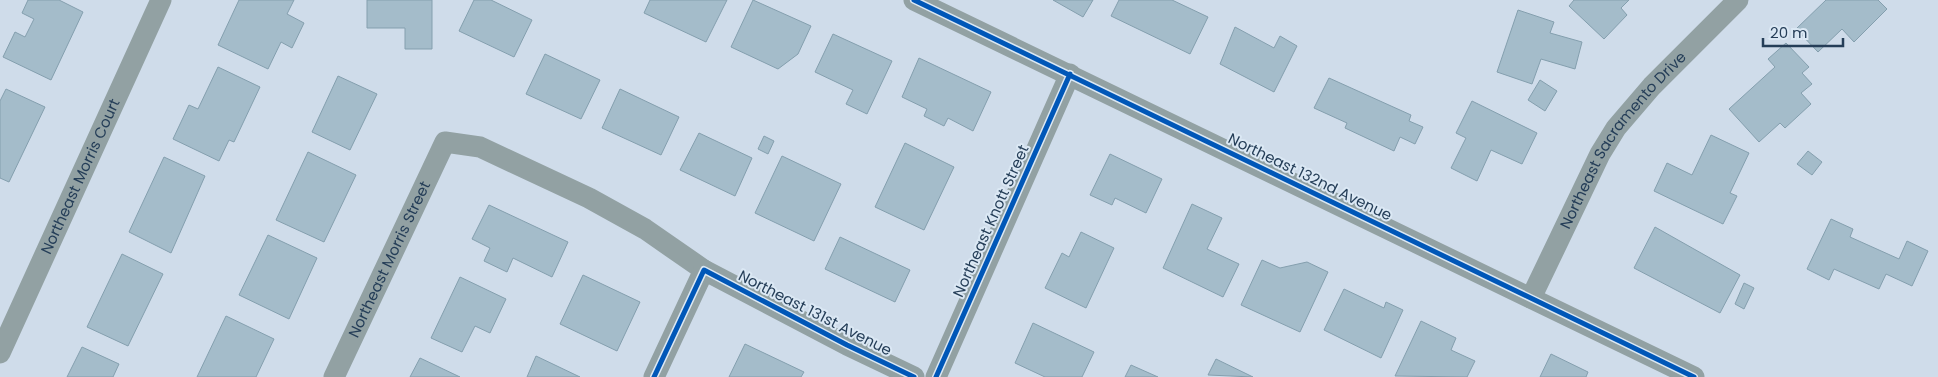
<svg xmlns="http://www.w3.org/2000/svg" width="1938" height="377" font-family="Poppins,sans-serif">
	<rect width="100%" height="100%" fill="#cfdcea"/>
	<path fill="#a4bcca" stroke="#849fae" d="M28,0H59L83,12L51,80L3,57L15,32L25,37L34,19L22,13Z
		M239,0H294L287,14L304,23L292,48L281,42L268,69L218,45Z
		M367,0H432V49H405V28H367Z
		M474,0H491L532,20L514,57L459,31Z
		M650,0H727L706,42L644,13Z
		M753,0L811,26L798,54L778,69L731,47Z
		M1053,0H1093L1083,17Z
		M1119,0H1172L1208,17L1190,54L1111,16Z
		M1574,0H1629L1621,8L1627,15L1604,39L1569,6Z
		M1826,0H1878L1887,9L1854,42L1842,29L1818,52L1796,29Z
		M1518,10L1554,22L1550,33L1582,42L1575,69L1541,59L1532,84L1497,72Z
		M1235,27L1274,48L1280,36L1297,46L1274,92L1220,64Z
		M833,34L892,61L867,114L846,104L853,90L815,72Z
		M1786,43L1809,67L1802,73L1812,84L1801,93L1811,104L1785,128L1780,123L1759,142L1729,109L1775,67L1768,59Z
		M545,54L600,80L581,119L526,94Z
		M919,58L991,92L973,131L948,118L944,126L924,116L927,109L902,97Z
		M218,67L260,87L234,142L229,140L219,161L173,139L189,105L198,109Z
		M338,76L377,94L350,150L312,132Z
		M1329,78L1411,115L1409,121L1423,127L1415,144L1400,137L1394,151L1345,128L1347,123L1314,108Z
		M1540,80L1557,91L1545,111L1528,100Z
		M6,89L45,107L9,182L0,178V101Z
		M620,89L679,117L661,155L602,128Z
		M1472,101L1537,133L1522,164L1491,150L1477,181L1451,168L1466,138L1456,133Z
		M699,133L752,158L735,196L680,170Z
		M1711,135L1749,153L1730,193L1737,196L1723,224L1654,191L1667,163L1692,175Z
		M764,136L774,141L768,154L758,149Z
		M905,143L954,167L924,230L875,207Z
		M1808,151L1822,162L1812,175L1797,164Z
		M308,152L356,175L324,242L276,220Z
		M1110,154L1162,179L1146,213L1115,198L1112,205L1090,195Z
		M782,156L841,184L814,241L755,213Z
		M164,157L205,176L171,253L129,232Z
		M1192,204L1222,218L1207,249L1239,264L1223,297L1163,268Z
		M489,205L568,242L552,277L513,258L507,272L484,261L490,248L472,239Z
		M1831,219L1853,229L1850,237L1899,259L1907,241L1928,251L1912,286L1886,274L1879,289L1834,269L1829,280L1807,269Z
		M1655,227L1740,275L1720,313L1634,268Z
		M1081,232L1114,248L1086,308L1045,288L1062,253L1069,257Z
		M268,235L317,258L289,319L239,295Z
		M840,237L910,270L895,302L825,269Z
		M122,254L163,274L128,346L87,327Z
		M1262,260L1280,268L1307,262L1328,272L1300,332L1241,305Z
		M583,275L640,302L617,351L560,324Z
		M460,277L506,299L490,333L475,326L462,352L431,338Z
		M1744,283L1754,288L1744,309L1735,304Z
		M1344,289L1384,308L1386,302L1403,310L1381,358L1324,330Z
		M226,316L274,339L256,377H197Z
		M1421,321L1456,338L1451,350L1475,361L1467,377L1395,376Z
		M1033,323L1094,352L1082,377H1045L1015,363Z
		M745,344L804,372L801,377H729Z
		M82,347L119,364L113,377H67Z
		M1551,354L1588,372L1586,377H1540Z
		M536,356L580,377H527Z
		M420,358L460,377H410Z
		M1216,359L1253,377L1208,375Z
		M1131,365L1158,377H1125Z"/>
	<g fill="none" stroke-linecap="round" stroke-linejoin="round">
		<g stroke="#92a1a3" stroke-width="21">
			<path d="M914,0L1694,377"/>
			<path id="s1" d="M1531,298L1600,154L1616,128L1652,86L1738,0"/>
			<path id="s2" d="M0,353L161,0"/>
			<path id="s3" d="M334,377L445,142L480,147L589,198L645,229L704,270L847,345L914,377"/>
			<path d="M654,377L704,270"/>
			<path d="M936,377L1070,74"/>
		</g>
		<g stroke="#dbe8f4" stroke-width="8">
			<path id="cycleway" d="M914,0L1694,377
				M654,377L704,270L847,345L914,377
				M936,377L1070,74"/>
		</g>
		<use href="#cycleway" stroke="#0057b8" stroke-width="5"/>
	</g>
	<g text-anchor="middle" stroke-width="4" stroke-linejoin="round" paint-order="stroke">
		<g font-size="15" fill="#253e58" stroke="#dbe8f4">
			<text dy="5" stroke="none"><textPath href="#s1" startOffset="184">Northeast Sacramento Drive</textPath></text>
			<text dy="5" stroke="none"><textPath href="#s2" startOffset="194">Northeast Morris Court</textPath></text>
			<text transform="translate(1310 177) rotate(26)" y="5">Northeast 132nd Avenue</text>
			<text transform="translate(991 221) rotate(-66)" y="5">Northeast Knott Street</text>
			<text dy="5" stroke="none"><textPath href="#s3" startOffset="130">Northeast Morris Street</textPath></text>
			<text transform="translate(815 313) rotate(27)" y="5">Northeast 131st Avenue</text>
		</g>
	</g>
	<path d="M1763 38v8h80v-8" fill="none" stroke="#253e58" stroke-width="2.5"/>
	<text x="1770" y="38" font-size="15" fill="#253e58" stroke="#dbe8f4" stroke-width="4" paint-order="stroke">20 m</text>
</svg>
